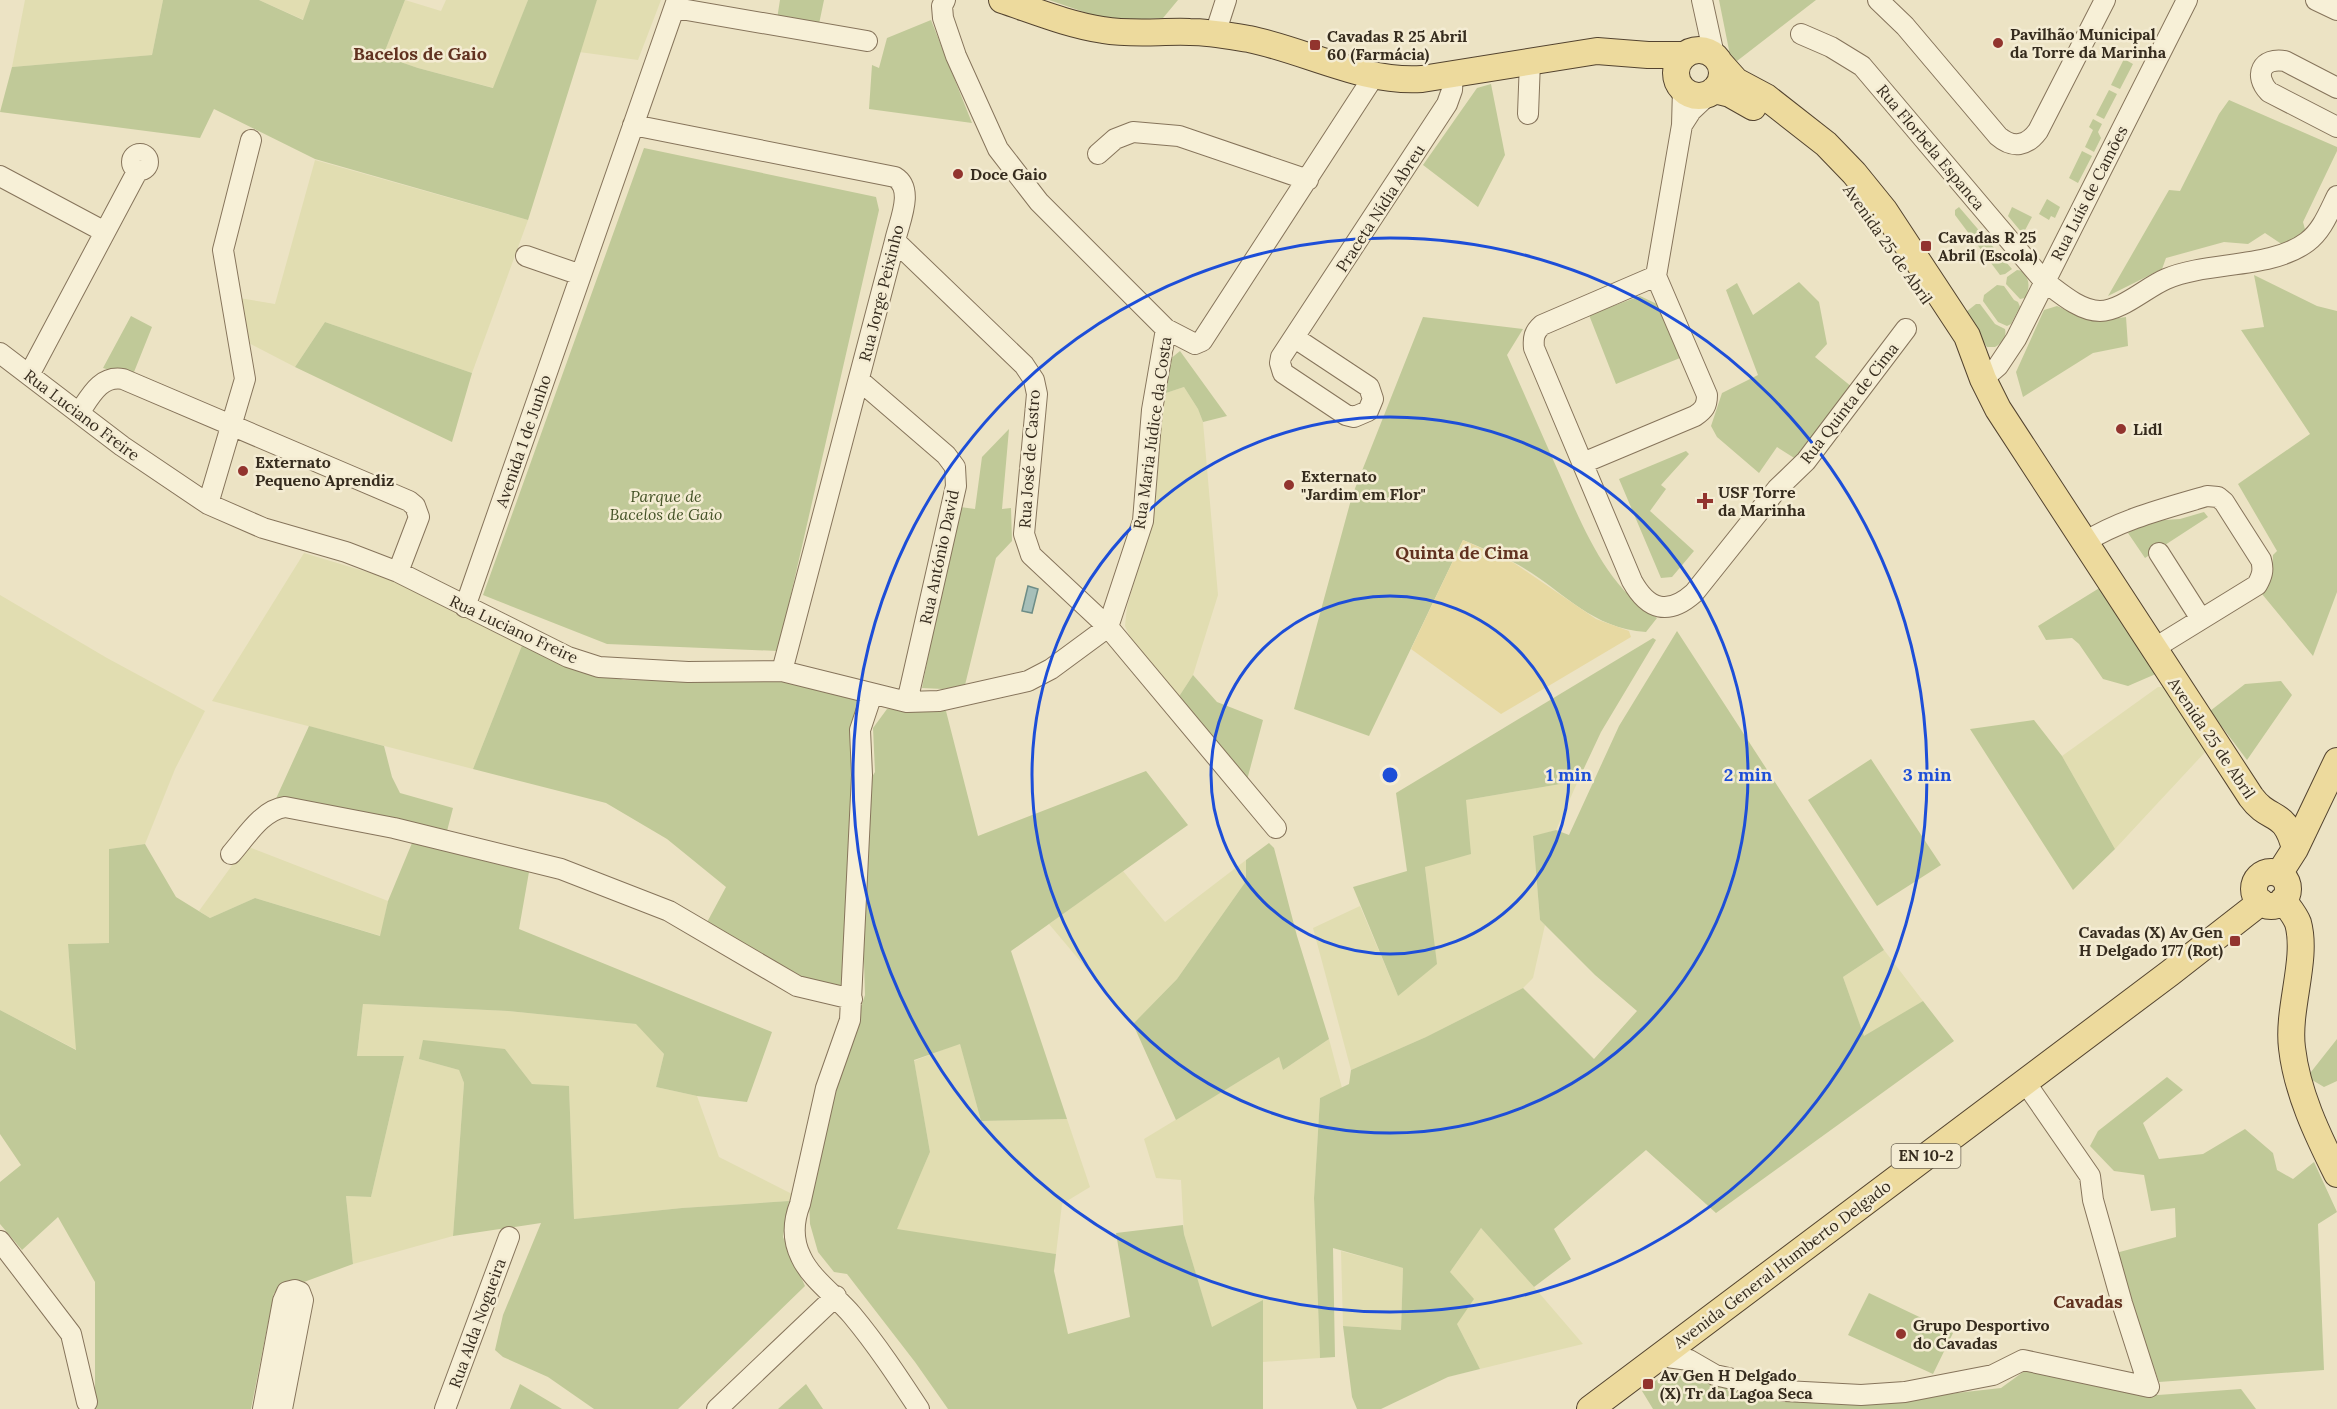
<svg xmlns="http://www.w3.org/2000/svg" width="2337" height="1409" font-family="Lora,serif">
	<rect width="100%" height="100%" fill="#ece3c4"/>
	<path fill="#e1ddb1" d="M25,0H163L152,55L12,67Z
		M259,0H310L304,20Z
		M405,0L441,11L446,0H528L494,88L418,68L383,56Z
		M597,0H661L638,60L579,52Z
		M315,160L528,220L472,373L325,322L295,367L241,339L239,298L275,304Z
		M1184,387L1198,409L1203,422L1218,595L1193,675L1178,698L1135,648L1125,626L1127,607L1155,509L1163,394Z
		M304,553L397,581L523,643L473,769L212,701Z
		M0,595L107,658L205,711L175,769L145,844L109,849V943L68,944L77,1050L0,1010Z
		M2158,687H2167L2208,749L2115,849L2062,756Z
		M1578,781L1556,830L1533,837L1540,920L1545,925L1533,978L1523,988L1426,1037L1351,1070L1313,928L1360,906L1398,996L1427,882L1425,867L1466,800Z
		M246,846L388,901L381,936L255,898L210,918L199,911Z
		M1246,860V881L1177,979L1133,1024L1049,924L1123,871L1165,922Z
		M1884,950L1923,1001L1864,1037L1843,977Z
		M363,1004L508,1011L637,1024L664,1054L656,1087L697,1096L719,1157L794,1195L789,1201L682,1208L574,1219L569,1087L532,1084L505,1049L419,1059L459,1070L464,1083L453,1236L353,1264L346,1196L371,1197L404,1056H357Z
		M1329,1039L1342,1088L1320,1098L1314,1198L1320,1358L1263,1362V1301L1212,1328L1184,1234L1181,1180L1156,1178L1144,1139L1279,1057L1283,1070Z
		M960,1043L981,1121L1067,1119L1090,1187L1062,1204L1056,1254L896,1230L930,1152L914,1061Z
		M1481,1228L1534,1287L1583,1344L1480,1369L1457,1324L1450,1272Z
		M1341,1251L1403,1268L1401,1330L1343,1326Z"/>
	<path fill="#c0c998" d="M163,0H259L303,20L310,0H405L383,56L418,68L493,88L528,0H597L528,220L315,159L214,109L200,138L0,112L12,67L152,55Z
		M780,0H824L819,24L777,19Z
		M1049,0H1178L1163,18L1110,21Z
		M1719,0H1816L1737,61L1730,55Z
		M931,20L972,123L869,109L872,65L879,68L887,38Z
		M2124,59L2133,64L2120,89L2111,85Z
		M1491,84L1505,155L1478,207L1423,165L1477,88Z
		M2109,90L2117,94L2104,119L2096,115Z
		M2229,100L2337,147V151L2303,222L2306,233L2283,245L2265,233L2248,244L2224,242L2166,258L2162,269L2108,296L2169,190L2180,191L2219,114Z
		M2093,119L2102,124L2098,132L2101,138L2094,152L2085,147L2093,130L2089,127Z
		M644,148L876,197L879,210L778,651L607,644L483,595Z
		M2082,151L2092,156L2078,183L2069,178Z
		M2047,199L2060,207L2055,218L2051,216L2049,220L2039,214Z
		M1959,207L2012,269L2005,274L2000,275L1955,215V210Z
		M2012,207L2032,217L2023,234L2008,216Z
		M2017,270L2023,271C2030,281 2030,287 2025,298L2020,299L2006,284L2007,277Z
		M2254,275L2317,306L2337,311V592L2313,656L2262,594L2272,572L2273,555L2277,551L2238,484L2310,434L2241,330L2264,327Z
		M1799,282L1819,302L1827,344L1815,357L1852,387L1799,461L1777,447L1759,473L1717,437L1711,426L1722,393L1758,375L1726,290L1737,283L1753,315Z
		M1997,285L2004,286L2014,300L2018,302L2020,307L2011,324L2007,326L1998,322L1983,301L1984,295Z
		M1640,296L1657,304L1680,358L1616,384L1589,315Z
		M1976,304H1980L1995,324L2005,329C2007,337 2002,343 1995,347H1987L1965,315L1966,312Z
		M2057,306C2083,317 2097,322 2126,317L2128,346L2093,353L2023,397L2016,372L2044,310Z
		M131,316L152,327L132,377L103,368Z
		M1423,317L1523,329L1507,355C1523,391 1539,428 1555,464C1580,519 1603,585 1657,618L1646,632C1588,628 1561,587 1513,562C1497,554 1480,547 1463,540L1369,736L1294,709L1352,496Z
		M325,322L472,373L452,442L295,367Z
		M1180,351L1227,416L1203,422L1198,409L1184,387L1163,394L1164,364Z
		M1009,429L1002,509L1011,508L1012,541L996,558L965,685L943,689L922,688L929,652L924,649L960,507L975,509L982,457Z
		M1686,451L1689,454L1661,485L1666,489L1650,511L1694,551L1672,577L1661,578L1619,479Z
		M2204,512L2208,517L2145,558L2128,533L2149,521L2180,519Z
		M2101,587L2158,673L2128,686L2103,679L2079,644L2072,638L2046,640L2038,626Z
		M1677,631L1884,950L1843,977L1864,1036L1923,1001L1954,1041L1716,1213L1646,1150L1554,1229L1571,1259L1534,1287L1481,1228L1450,1272L1474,1299L1457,1324L1480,1369L1448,1377L1381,1409H1357L1352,1397L1343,1326L1401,1330L1403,1268L1333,1248L1335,1357L1320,1358L1314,1198L1320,1098L1349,1084L1351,1070L1426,1037L1523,988L1594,1059L1637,1011L1595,975L1540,920L1533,836L1556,830L1569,835L1619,726Z
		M1653,638L1656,640L1601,732L1578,781L1466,800L1471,854L1425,867L1437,964L1398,996L1353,887L1407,871L1396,793Z
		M523,643L547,656L624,680L785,682L858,698L861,706L847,991L800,980L705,926L726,887L667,839L606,803L473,769Z
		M1193,675L1217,702L1263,720L1247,780L1178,698Z
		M2281,681L2292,695L2247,760L2210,711L2245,684Z
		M887,709L946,711L978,836L1146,771L1188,825L1011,951L1067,1119L981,1121L960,1044L914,1060L930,1152L897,1229L1056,1254L1054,1271L1068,1334L1130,1317L1116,1233L1183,1225L1184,1234L1212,1327L1263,1300V1409H948L915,1362L847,1274L834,1272L818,1252L810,1224L809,1199L828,1107L865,995L863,930L869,782L875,772L873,728Z
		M2034,720L2062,756L2115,849L2073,890L1970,729Z
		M309,726L384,746L392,777L400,793L453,808L447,831L274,803Z
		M1871,759L1941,865L1877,906L1808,800Z
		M412,843L529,872L519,929L772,1032L747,1102L697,1096L656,1087L664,1054L636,1024L508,1011L363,1004L357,1056H404L371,1197L346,1196L353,1264L274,1293L251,1409H95V1282L58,1217L22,1250L0,1224V1182L21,1165L0,1134V1010L76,1050L68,944L109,943V849L145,844L176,897L210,918L255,898L380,936L388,901Z
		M1269,843L1274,848L1297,936L1329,1039L1283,1070L1279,1057L1176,1120L1133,1024L1177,979L1246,881V860Z
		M2337,1039V1081L2324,1087L2307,1077Z
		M423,1040L505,1049L532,1084L569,1086L574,1219L682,1208L789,1201L783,1237L805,1286L678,1409H594L548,1377L503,1357L495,1350L503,1315L541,1223L453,1236L464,1083L459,1070L419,1059Z
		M2167,1077L2183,1090L2143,1123L2159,1159L2203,1154L2245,1129L2273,1153L2277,1170L2293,1179L2314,1162L2337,1212L2318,1224L2324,1370L2159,1382L2112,1254L2176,1237L2175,1208L2151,1211L2144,1175L2114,1171L2090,1146L2098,1131Z
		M1869,1293L1953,1333L1933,1374L1848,1335Z
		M2030,1367L2158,1395L2241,1389L2256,1409H1653L1642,1391L1666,1373L1784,1397L1867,1403L2001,1388Z
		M520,1384L562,1409H510Z
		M806,1384L823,1409H778Z"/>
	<path fill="#e7d9a2" d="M1463,540L1514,563L1596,619L1629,631L1631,637L1501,714L1411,649Z"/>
	<path fill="#a6bfb9" stroke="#6d8d87" stroke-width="1.5" d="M1028,586L1038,589L1032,613L1022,611Z"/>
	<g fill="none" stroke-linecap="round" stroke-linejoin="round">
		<g stroke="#86745b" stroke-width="22">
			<path id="minor" d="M945,0L942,6L943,18L956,56L998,149L1039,202L1166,329L1195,344L1202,341L1374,76
				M1702,0L1714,55
				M1878,0L1905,26L1998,136C2013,149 2027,146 2038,131L2105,0
				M2316,0L2337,10
				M675,8L867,41
				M1215,34L1226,0
				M1801,34L1831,47L1862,66L2044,281C2060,293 2080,311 2100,311C2121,311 2147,287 2166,279C2208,261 2271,269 2307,242C2322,231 2329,212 2337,196
				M2337,88L2285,61C2262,57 2253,75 2269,92L2337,127
				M1528,114L1530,61
				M633,125L895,177C915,189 899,222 895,241L782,671
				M1682,125L1691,111L1709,94
				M132 162a8 8 0 1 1 16 0a8 8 0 1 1-16 0Z
				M1098,154L1115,139L1133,132L1179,136L1308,180
				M0,176L105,232
				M895,241L1024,365L1034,380L1037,394L1024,534L1031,555L1108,627L1276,828
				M526,256L581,275
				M1656,276L1542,325C1534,332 1533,338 1534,348L1632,581C1648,610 1668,616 1694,593L1777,489L1806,461L1906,329
				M1295,338L1369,387L1373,399L1368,411L1354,417L1346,415L1283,373L1280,363L1281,357L1447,104L1452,90L1453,74
				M0,353L122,446L208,504L263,528L346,552L398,572L568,657L599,667L688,672L782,671L907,702L939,701L1028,681L1051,669L1108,627
				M29,375L138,170
				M1983,379L1998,366L2016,339L2187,0
				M859,380L946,455L955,467L956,486L907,702
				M79,413C90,397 100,375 123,379L409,501L415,506L419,517L398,572
				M1583,463L1695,416C1704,410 1707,406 1707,395L1656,276L1682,125L1683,89
				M208,504L245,379L223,250L251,140
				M2083,543C2122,519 2163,509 2207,496L2218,497L2224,502L2261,560C2264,570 2262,576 2257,585L2153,649
				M2159,553L2201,619
				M465,607L677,0
				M1108,627L1143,521L1152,410L1166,329
				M872,694L860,730L862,775L850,1020L826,1088L800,1204C793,1222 792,1239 801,1257C811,1279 836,1296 852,1315C877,1345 898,1377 919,1409
				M231,854C246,837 262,810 285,807L394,828L561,869L669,911L797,986L852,999
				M2025,1082L2090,1176L2093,1200L2122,1303L2149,1387
				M0,1241L71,1334L87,1402
				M1660,1356L1689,1360L1715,1375L1785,1391L1861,1395L1905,1392L1993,1375L2023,1360L2149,1387
				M263,1409L283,1301L287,1292L295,1290L300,1292L303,1300L282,1409
				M445,1409L509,1237
				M717,1409L836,1296"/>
		</g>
		<g stroke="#53432f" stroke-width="28">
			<path id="major" d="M1002,0C1035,11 1069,25 1103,30C1132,35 1161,31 1190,32C1210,32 1230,36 1249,39C1307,51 1363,83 1422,79L1597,51L1648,55H1685
				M1676 73a23 23 0 1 1 46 0a23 23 0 1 1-46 0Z
				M1719,62L1736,81L1766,97L1826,144L1854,173L1884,210L1967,336L1983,379L1998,409L2251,797C2270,823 2285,808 2295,849
				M1714,90L1730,94L1753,107
				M2254 889a17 17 0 1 1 34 0a17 17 0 1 1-34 0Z
				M2279,874L2295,849L2337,761
				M2283,900C2288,907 2295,915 2298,923C2308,959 2287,1009 2292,1048C2297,1092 2317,1134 2337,1174
				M1590,1409L2170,973L2261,902"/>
		</g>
		<use href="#minor" stroke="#f7f0d7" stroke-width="20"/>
		<use href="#major" stroke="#edda9d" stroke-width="26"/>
	</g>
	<g fill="none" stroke="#1d4ed8" stroke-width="3">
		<circle cx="1390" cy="775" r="179"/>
		<circle cx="1390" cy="775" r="358"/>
		<circle cx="1390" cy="775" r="537"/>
	</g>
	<g fill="#92342e" stroke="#f4ecd3" stroke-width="2">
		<circle cx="1998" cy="43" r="6"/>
		<rect x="1309" y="39" width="12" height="12" rx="3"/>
		<circle cx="958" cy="174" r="6"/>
		<rect x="1920" y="240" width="12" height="12" rx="3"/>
		<circle cx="2121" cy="429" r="6"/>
		<circle cx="243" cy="471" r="6"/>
		<circle cx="1289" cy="485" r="6"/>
		<path d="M1702 492h6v6h6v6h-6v6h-6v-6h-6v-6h6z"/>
		<rect x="2229" y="935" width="12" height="12" rx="3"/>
		<circle cx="1901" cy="1334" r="6"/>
		<rect x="1642" y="1378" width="12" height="12" rx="3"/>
	</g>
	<g text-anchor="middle" stroke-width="5" stroke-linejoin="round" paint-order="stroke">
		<rect fill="#f4ecd3" stroke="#6f6654" stroke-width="1.5" x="1891.5" y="1144" width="69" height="24" rx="4.5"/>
		<g font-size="15" font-weight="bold" fill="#362c1e">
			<text x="1926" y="1161">EN 10-2</text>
		</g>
		<g font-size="16" font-weight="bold" fill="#362c1e" stroke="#f4ecd3" text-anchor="start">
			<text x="2010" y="40">Pavilhão Municipal<tspan x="2010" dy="18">da Torre da Marinha</tspan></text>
			<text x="1327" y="42">Cavadas R 25 Abril<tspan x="1327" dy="18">60 (Farmácia)</tspan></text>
			<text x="970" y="180">Doce Gaio</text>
			<text x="1938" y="243">Cavadas R 25<tspan x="1938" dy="18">Abril (Escola)</tspan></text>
			<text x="2133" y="435">Lidl</text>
			<text x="255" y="468">Externato<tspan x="255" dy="18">Pequeno Aprendiz</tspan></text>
			<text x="1301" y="482">Externato<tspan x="1301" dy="18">"Jardim em Flor"</tspan></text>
			<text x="1718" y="498">USF Torre<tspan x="1718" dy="18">da Marinha</tspan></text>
			<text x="2223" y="938" text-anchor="end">Cavadas (X) Av Gen<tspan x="2223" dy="18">H Delgado 177 (Rot)</tspan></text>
			<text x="1913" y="1331">Grupo Desportivo<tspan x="1913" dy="18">do Cavadas</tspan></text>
			<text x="1660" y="1381">Av Gen H Delgado<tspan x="1660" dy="18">(X) Tr da Lagoa Seca</tspan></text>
		</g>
		<g font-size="16" fill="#362c1e" stroke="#f4ecd3">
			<text transform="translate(1931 147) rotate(50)" y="6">Rua Florbela Espanca</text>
			<text transform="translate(2089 193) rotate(-63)" y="6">Rua Luís de Camões</text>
			<text transform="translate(1380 208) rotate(-57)" y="6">Praceta Nídia Abreu</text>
			<text transform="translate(1888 244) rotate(55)" y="6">Avenida 25 de Abril</text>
			<text transform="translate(881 293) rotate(-76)" y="6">Rua Jorge Peixinho</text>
			<text transform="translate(1849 403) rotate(-52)" y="6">Rua Quinta de Cima</text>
			<text transform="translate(82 415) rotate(37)" y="6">Rua Luciano Freire</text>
			<text transform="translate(1152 433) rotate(-82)" y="6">Rua Maria Júdice da Costa</text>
			<text transform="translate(523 441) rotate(-71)" y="6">Avenida 1 de Junho</text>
			<text transform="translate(1029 459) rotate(-86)" y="6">Rua José de Castro</text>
			<text transform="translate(939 557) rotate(-78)" y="6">Rua António David</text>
			<text transform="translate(514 629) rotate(25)" y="6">Rua Luciano Freire</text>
			<text transform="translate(2212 738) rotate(56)" y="6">Avenida 25 de Abril</text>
			<text transform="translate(1782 1264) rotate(-37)" y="6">Avenida General Humberto Delgado</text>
			<text transform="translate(477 1323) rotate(-70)" y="6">Rua Alda Nogueira</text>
		</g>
		<g font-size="16" font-style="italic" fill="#445226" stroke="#f4ecd3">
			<text x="666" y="502">Parque de<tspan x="666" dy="18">Bacelos de Gaio</tspan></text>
		</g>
		<g font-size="18" font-weight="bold" fill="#613220" stroke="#f4ecd3">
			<text x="420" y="60">Bacelos de Gaio</text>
			<text x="1462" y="559">Quinta de Cima</text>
			<text x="2088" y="1308">Cavadas</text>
		</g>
	</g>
	<circle cx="1390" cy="775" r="9" fill="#1d4ed8" stroke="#f4ecd3" stroke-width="3"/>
	<g font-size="18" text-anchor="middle" font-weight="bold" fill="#1d4ed8" stroke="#f4ecd3" stroke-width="5" stroke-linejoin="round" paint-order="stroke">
		<text x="1569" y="781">1 min</text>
		<text x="1748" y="781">2 min</text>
		<text x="1927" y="781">3 min</text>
	</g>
</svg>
